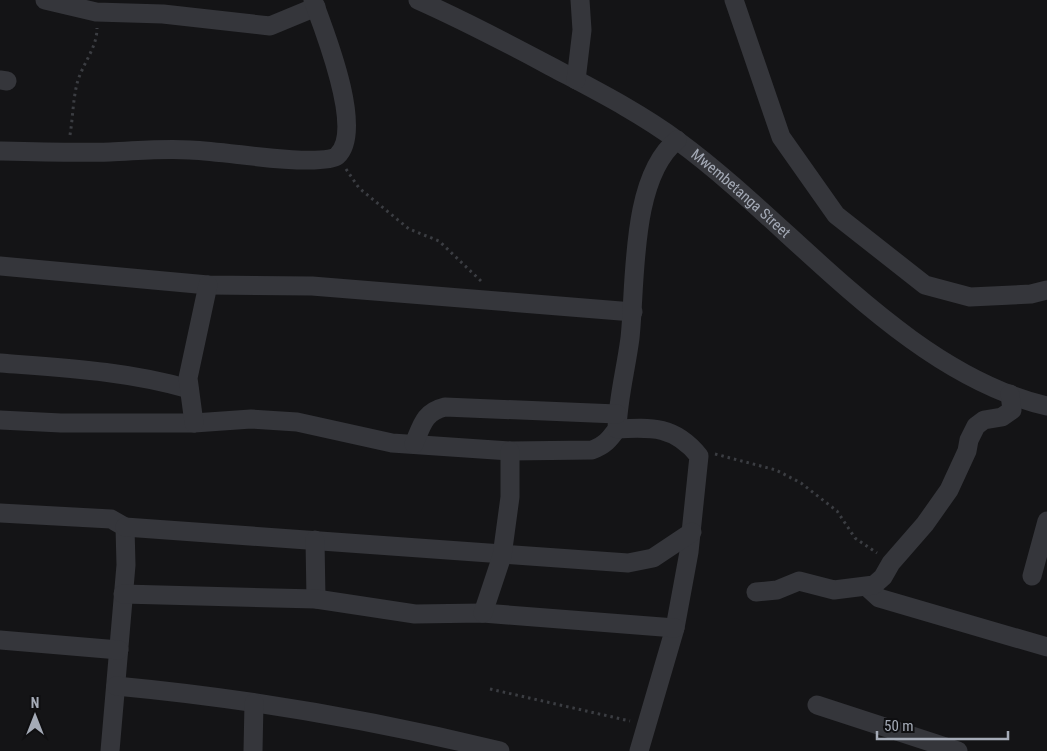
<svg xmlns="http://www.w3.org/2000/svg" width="1047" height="751" font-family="'Roboto Condensed',sans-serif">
	<rect width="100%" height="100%" fill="#141416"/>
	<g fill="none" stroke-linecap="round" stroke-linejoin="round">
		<path stroke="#3b3d42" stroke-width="3" stroke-dasharray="2.5 4" stroke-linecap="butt" d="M70,135C73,117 73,97 78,80C84,62 97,47 97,28
			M346,169L359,188L409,229L439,241L481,281
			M715,454L776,470L801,483L837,511L855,538L877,553
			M490,689L630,721"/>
		<g stroke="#35363b" stroke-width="19">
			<path d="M45,0L96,12L163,14L270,26L316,7"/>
			<path id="s1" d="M418,0C463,20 507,43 550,66C593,89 639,112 678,141C793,225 905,373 1047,406"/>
			<path d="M734,0L781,137L836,215L925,285L970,297L1031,294L1047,290"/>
			<path d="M0,80L7,81"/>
			<path d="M576,80L582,30L580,0"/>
			<path d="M0,151C37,152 73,153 110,152C136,151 164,148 190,150C208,151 225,153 243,155C259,157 326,165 337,156C365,131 324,30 313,0"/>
			<path d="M0,266L208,285L312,286L633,312"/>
			<path d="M0,363C64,368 127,371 189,389"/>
			<path d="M0,420L61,423H194L251,419L297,422L392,443L510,451L592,450C605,445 609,440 617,429C618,398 626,369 630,338C636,282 630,178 677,140"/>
			<path d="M194,423L188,378L208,285"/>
			<path d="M617,429C652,427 675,426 699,456L689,552L675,628L639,751"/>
			<path d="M414,444C422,425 424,412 445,407L617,414"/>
			<path d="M0,513L111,519L125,527L126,565L110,751"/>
			<path d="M125,527L628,563L653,558L692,532"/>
			<path d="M315,540L316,599"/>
			<path d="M1032,576L1047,521"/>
			<path d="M867,587L879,598L1047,647"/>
			<path d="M756,592L777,590L799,581L834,590L874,585L883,577L891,563L925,524L949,490L967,451L969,440L976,426L984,420L1002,417L1012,410L1010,394"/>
			<path d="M123,594L316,599L415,614L483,613L675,628"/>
			<path d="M483,613L502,556L510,497V451"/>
			<path d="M0,640L119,650"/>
			<path d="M116,686C245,698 373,720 500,751"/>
			<path d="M817,705L958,751"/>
			<path d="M253,751L254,703"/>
		</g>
	</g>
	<g text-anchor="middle" stroke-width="5" stroke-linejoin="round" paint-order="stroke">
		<g font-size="15" fill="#a5abb7" stroke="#0f0f11">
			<text dy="5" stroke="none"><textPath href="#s1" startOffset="378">Mwembetanga Street</textPath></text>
		</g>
	</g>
	<g transform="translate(35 716)" stroke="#0f0f11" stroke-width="4" paint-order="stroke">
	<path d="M0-4L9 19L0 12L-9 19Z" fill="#a5abb7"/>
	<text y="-8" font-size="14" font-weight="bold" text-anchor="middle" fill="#a5abb7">N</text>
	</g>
	<path d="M877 731v8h131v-8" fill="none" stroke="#a5abb7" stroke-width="2.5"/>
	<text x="884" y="731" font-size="15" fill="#a5abb7" stroke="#0f0f11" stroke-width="4" paint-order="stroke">50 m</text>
</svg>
